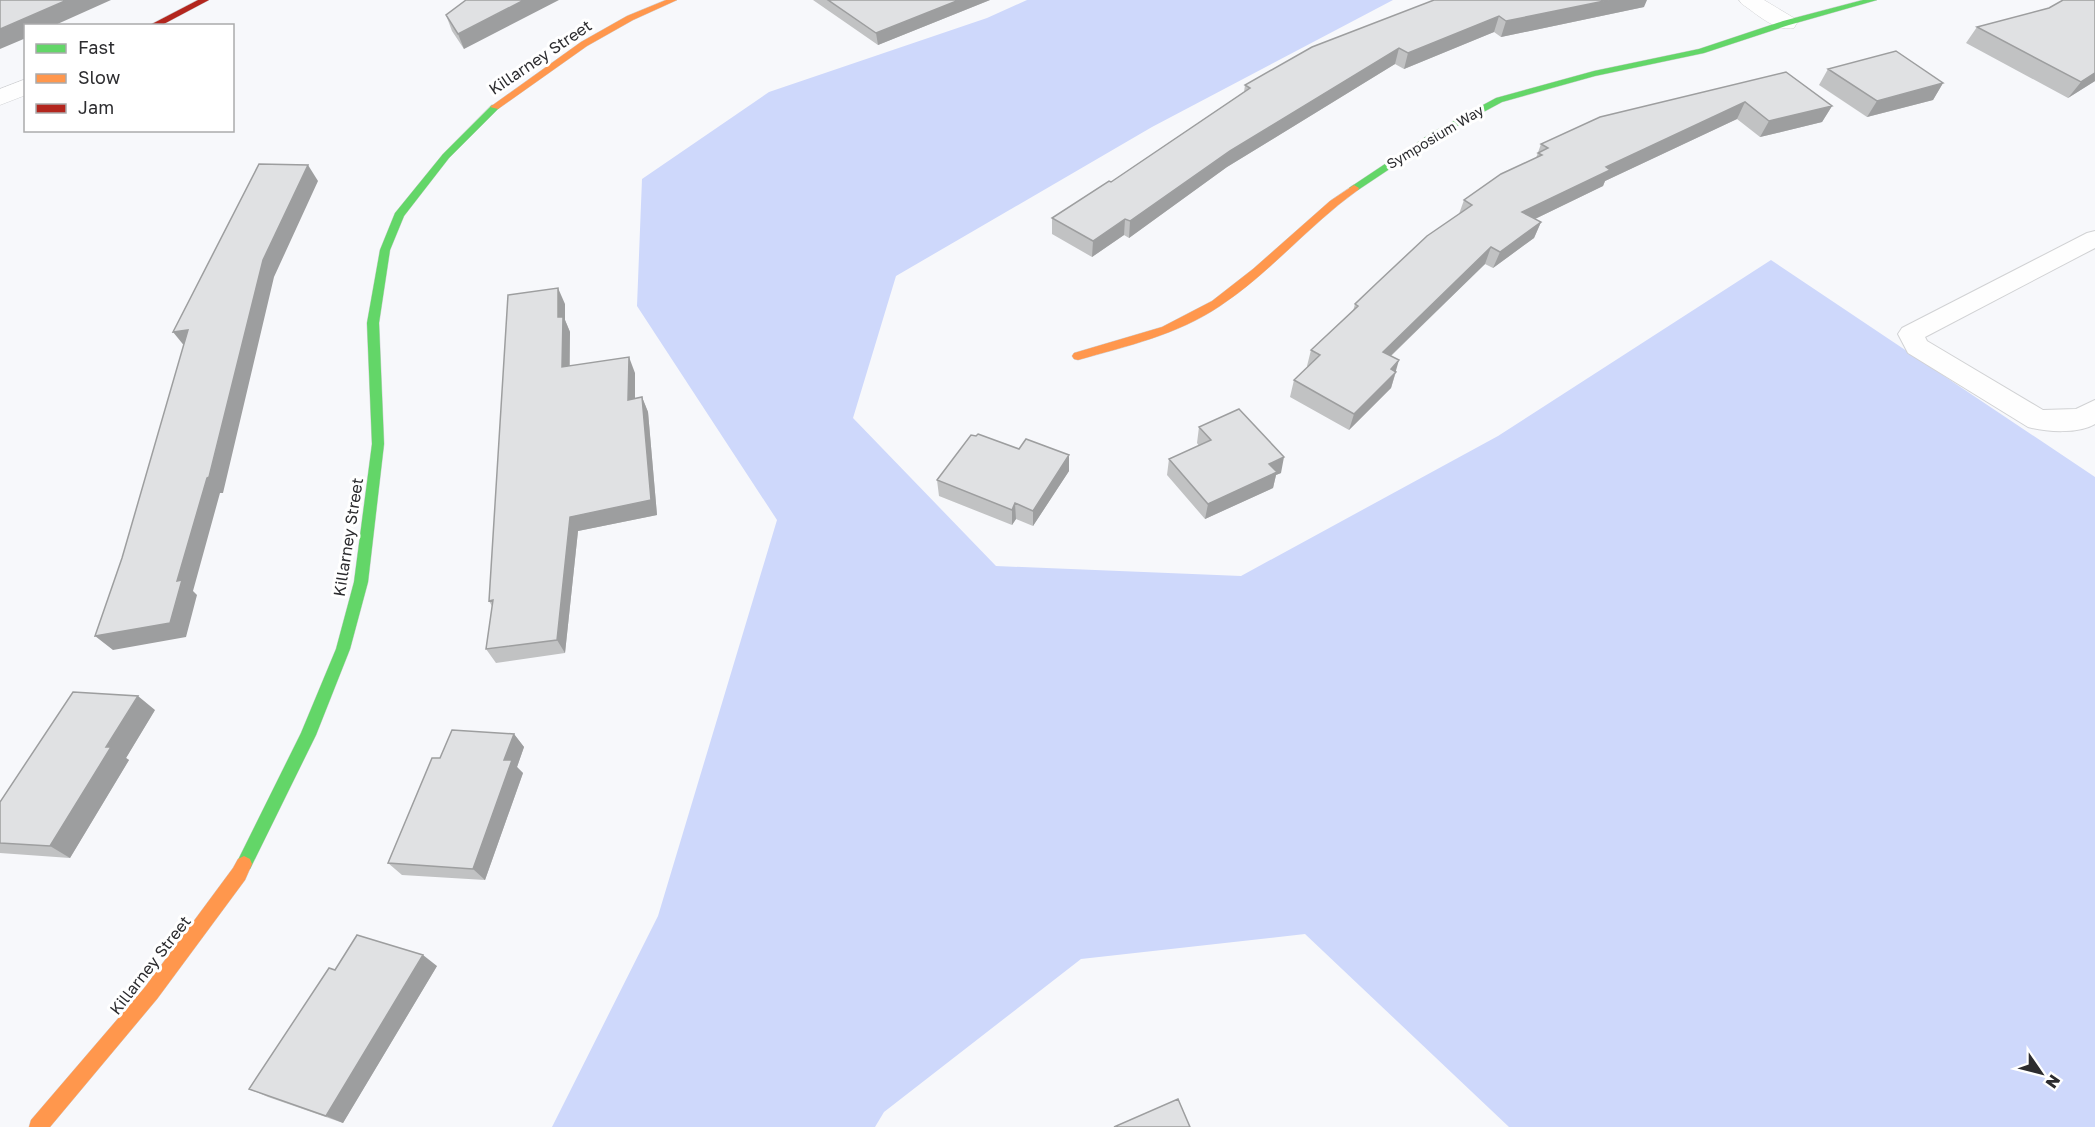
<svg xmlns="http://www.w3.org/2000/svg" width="2095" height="1127" font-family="'Golos Text',sans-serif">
	<rect width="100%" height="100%" fill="#f7f8fb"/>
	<path fill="#ced8fb" d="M1027,0H1393L1152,127L896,276L853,418L996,566L1241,576L1498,436L1771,260L2095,477V1127H1509L1305,934L1081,959L884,1112L875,1127H552L658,916L777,520L637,306L642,179L769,92L987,18Z"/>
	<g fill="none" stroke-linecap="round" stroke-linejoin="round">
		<g stroke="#d1d2d4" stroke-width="2">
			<path id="lane" d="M2095,231V248L1925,337L1927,341L2043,410L2076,409L2095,400V424C2079,434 2046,432 2028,427L1908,353L1898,334L1902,328L2087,233Z"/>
		</g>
		<g stroke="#d1d2d4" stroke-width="1">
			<path id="street" d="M1739,0H1764L1794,18L1797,23L1794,28C1775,32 1757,14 1742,4Z
				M26,79V95L0,105V89Z"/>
		</g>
		<g stroke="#d1d2d4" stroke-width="1">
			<path id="fast" d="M1863,0H1877L1789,25L1704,53L1595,76L1502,102L1439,136L1358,190L1354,191L1349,188L1433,132L1496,98L1594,71L1699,49L1783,21Z
				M492,105L500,107L449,158L404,216L390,250L379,323L384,444L368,582L350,649L316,735L250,869L244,872L238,869L236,864L301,733L336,649L354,582L372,444L367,323L380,250L395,213L443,154Z"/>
		</g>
		<g stroke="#d1d2d4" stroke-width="1">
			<path id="slow" d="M666,0H677L633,20L587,46L498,109L490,107L581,42L627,16Z
				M1354,185L1359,188L1358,190C1309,225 1270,273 1220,306C1177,335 1127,346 1078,360L1074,359L1072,356L1074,353L1162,327L1212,301L1253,269L1330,201Z
				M244,856L250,859L252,864L245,880L157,999L50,1127H29L31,1120L145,987L233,868L238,859Z"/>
		</g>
		<g stroke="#d1d2d4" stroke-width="1">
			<path id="jam" d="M198,0H209L160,26H148Z"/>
		</g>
		<use href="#lane" fill="#fefefe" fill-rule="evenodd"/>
		<use href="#street" fill="#fefefe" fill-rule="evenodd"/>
		<use href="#fast" fill="#63d668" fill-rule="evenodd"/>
		<use href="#slow" fill="#ff974d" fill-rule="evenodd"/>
		<use href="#jam" fill="#b3261e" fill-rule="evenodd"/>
	</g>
	<path fill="#c1c2c3" d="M466,0L464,49L452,31L446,15Z
		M813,0H990L878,45Z
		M1434,0L1644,7L1501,37L1494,32L1404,69L1395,64L1227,167L1129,238L1124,235L1092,257L1052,234V218L1111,182L1244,92L1245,85Z
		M2095,0V81L2068,98L1966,43L1977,27L2049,8Z
		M1828,69L1943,83L1933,100L1867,117L1819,85Z
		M1786,72L1832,106L1822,122L1760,137L1737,119L1605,181L1603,186L1535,219L1541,222L1534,238L1493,268L1485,264L1391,356L1396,372L1391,388L1349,430L1290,397L1294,380L1308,367L1307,366L1311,350L1353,311L1355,304L1459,214L1464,200L1536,158L1541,144Z
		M565,304V320L570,332V366L635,373V399L642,397L648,412L657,515L578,531L565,653L496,663L486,649L492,606L489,601Z
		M1199,427L1281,473L1276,475L1273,488L1205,519L1167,475L1169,459L1199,446L1197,443Z
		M1069,471L1033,526L1016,519L1012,525L939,496L937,480Z
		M155,710L126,758L129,760L70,858L0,853V802Z
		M514,734L524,747L517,767L523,773L485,880L402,875L388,863L440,758Z
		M437,966L343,1123L268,1097L249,1089L335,970Z"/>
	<path fill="#9d9e9f" d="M67,0H111L53,26H26V38L0,49V29Z
		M524,0H559L464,49L458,34Z
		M959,0H990L878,45L876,33Z
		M1609,0H1647L1644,7L1501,37L1506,21Z
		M1499,16L1494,32L1404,69L1408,53Z
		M1399,48L1395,64L1227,167L1129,238L1130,221L1230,151Z
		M2095,73V81L2068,98L2081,82Z
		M1943,83L1933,100L1867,117L1877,101Z
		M1745,102L1737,119L1605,181L1603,186L1516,228L1522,212L1606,167Z
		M1832,106L1822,122L1760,137L1769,121Z
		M308,165L318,181L274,277L223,493H220L193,591L197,595L186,637L113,650L95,636L177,581L263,260Z
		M1125,219L1124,235L1092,257L1093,241Z
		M1541,222L1534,238L1493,268L1500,252Z
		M1491,247L1485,264L1378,368L1383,352Z
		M558,288L565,304V320L570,332L569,382L562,367L558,317Z
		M188,330L186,348L173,332Z
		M629,357L635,373V415L628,400Z
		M1399,360L1391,388L1349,430L1354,414Z
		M642,397L648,412L657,515L578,531L565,653L557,640L570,517Z
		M1069,455V471L1033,526V511Z
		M1284,457L1281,473L1276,475L1273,488L1205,519L1208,504L1269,464Z
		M1015,503L1016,519L1012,525V510Z
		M138,696L155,710L126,758L129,760L70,858L50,846L106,747Z
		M514,734L524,747L517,767L523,773L485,880L473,869L504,760Z
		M423,955L437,966L343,1123L326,1116Z"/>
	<path fill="#e0e1e3" stroke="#9d9e9f" stroke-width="1.5" d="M0,0H67L0,29Z
		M466,0H524L458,34L446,15Z
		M828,0H959L876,33Z
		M1434,0H1609L1506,21L1499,16L1408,53L1399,48L1230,151L1130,221L1125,219L1093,241L1052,218L1109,181L1111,182L1250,88L1245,85L1312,47Z
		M2063,0H2095V73L2081,82L1977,27L2049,8Z
		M1896,51L1943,83L1877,101L1828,69Z
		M1786,72L1832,106L1769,121L1745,102L1606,167L1610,170L1522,212L1541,222L1500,252L1491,247L1383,352L1399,360L1391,369L1396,372L1354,414L1294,380L1320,355L1311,350L1358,306L1355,304L1378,282L1427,236L1472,205L1464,200L1501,174L1542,155L1538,153L1548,148L1541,144L1600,117Z
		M259,164L308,165L263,260L209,477L207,478L177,581L182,580L170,623L95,636L122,558L188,330L173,332Z
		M558,288V317H563L562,367L629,357L628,400L642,397L651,500L570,517L557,640L486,649L493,600L489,601L508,295Z
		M1239,409L1284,457L1269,464L1277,472L1208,504L1169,459L1211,440L1199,427Z
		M978,434L1019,449L1026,439L1069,455L1033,511L1015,503L1012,510L937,480L971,435L976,436Z
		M73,692L138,696L106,747H111L50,846L0,843V802Z
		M452,730L514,734L504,760H512L473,869L388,863L432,758H440Z
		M357,935L423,955L326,1116L249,1089L329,968L335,970Z
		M1178,1099L1190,1127H1114Z"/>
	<g text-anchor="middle" stroke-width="6" stroke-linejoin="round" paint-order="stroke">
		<g font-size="14" fill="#2c2c2f" stroke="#fff">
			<text transform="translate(1435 137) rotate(-31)" y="5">Symposium Way</text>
		</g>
		<g font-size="16" fill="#2c2c2f" stroke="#fff">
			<text transform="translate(540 57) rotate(-34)" y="6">Killarney Street</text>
			<text transform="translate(348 537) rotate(-81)" y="6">Killarney Street</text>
			<text transform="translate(150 965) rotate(-52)" y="6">Killarney Street</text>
		</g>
	</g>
	<rect x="24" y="24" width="210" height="108" fill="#ffffff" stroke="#ababac" stroke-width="1.5"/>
	<rect x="36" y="44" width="30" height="9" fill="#63d668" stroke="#ababac" stroke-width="1.5"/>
	<text x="78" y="54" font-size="18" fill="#2c2c2f">Fast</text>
	<rect x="36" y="74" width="30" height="9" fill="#ff974d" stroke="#ababac" stroke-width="1.5"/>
	<text x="78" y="84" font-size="18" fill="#2c2c2f">Slow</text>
	<rect x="36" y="104" width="30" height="9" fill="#b3261e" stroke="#ababac" stroke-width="1.5"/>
	<text x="78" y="114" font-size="18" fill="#2c2c2f">Jam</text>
	<g transform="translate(2041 1073) rotate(125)" stroke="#ffffff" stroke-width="4.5" paint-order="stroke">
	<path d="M0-4.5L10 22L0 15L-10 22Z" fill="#2c2c2f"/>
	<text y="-9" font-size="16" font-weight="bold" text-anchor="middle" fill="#2c2c2f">N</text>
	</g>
</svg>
